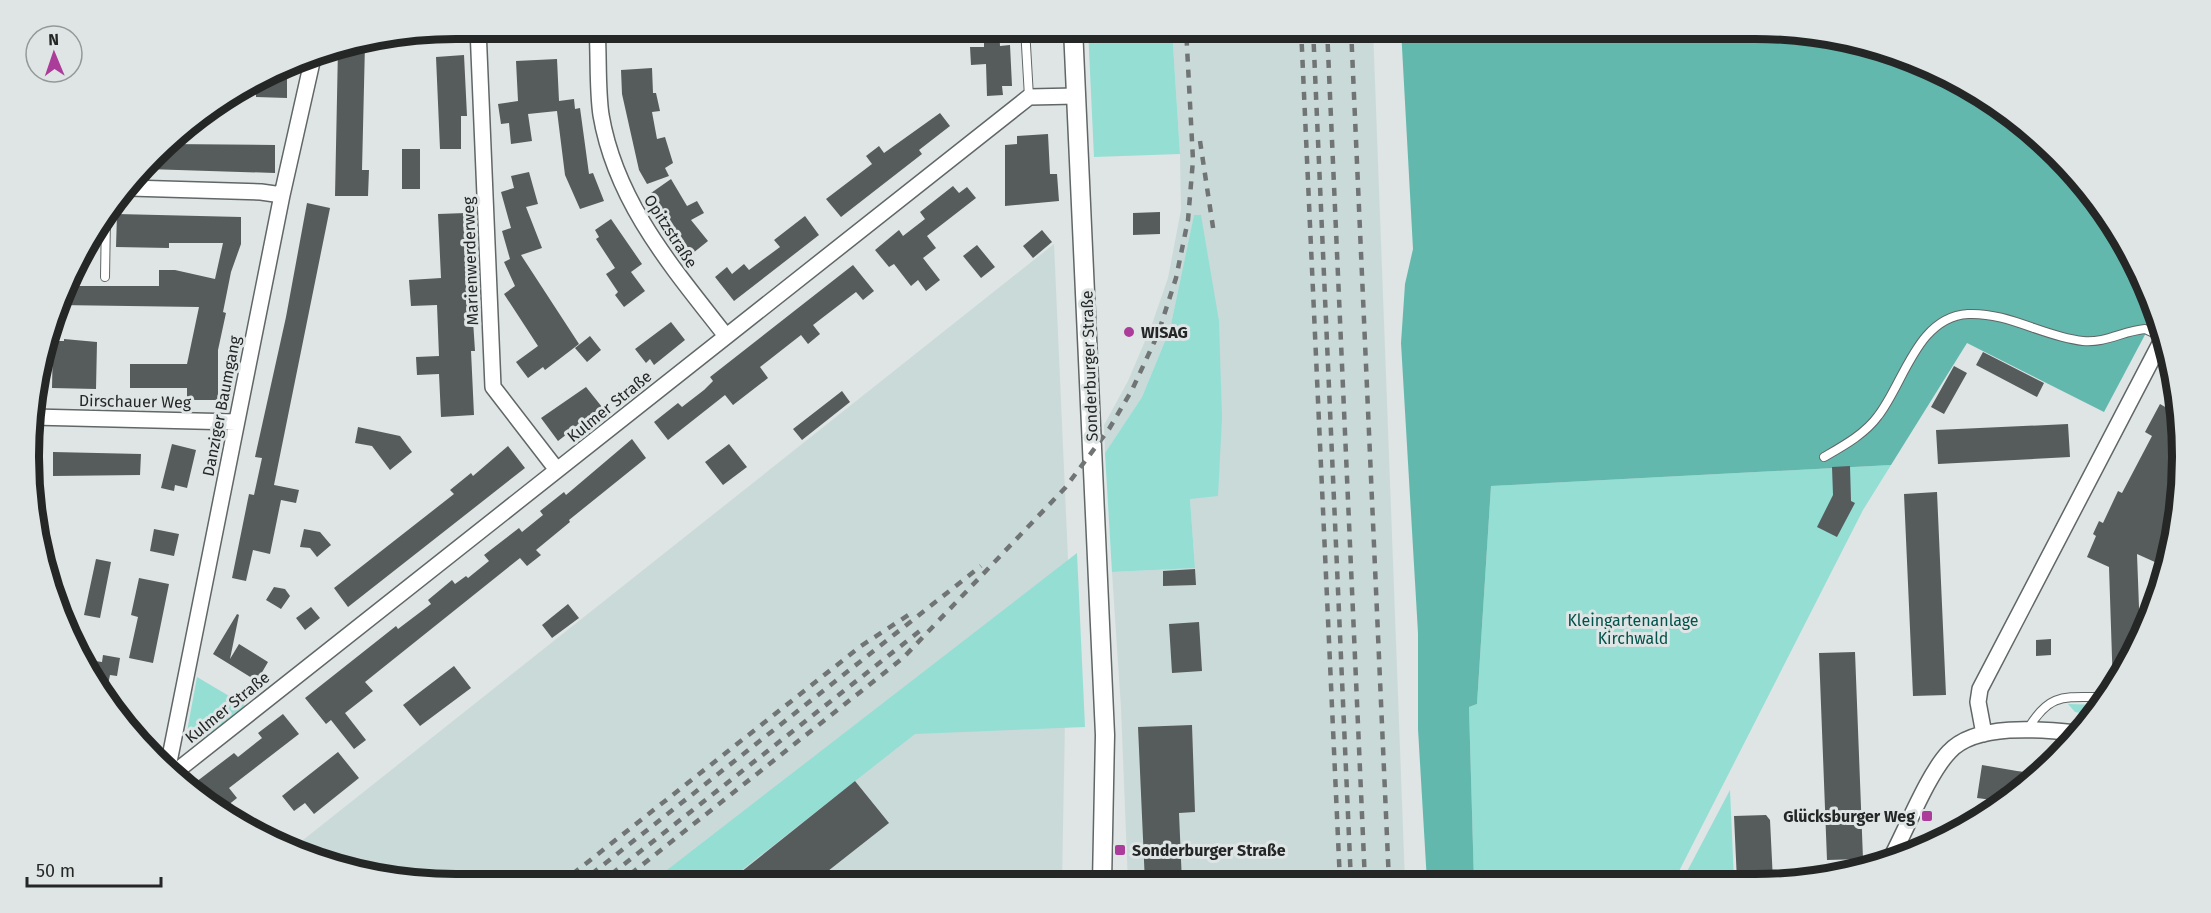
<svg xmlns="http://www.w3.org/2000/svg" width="2211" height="913" font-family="'Fira Sans',sans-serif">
	<rect width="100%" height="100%" fill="#dee5e4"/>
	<path fill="#cadad8" d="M1172,29H1373L1405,882L1128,883L1121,708L1112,572L1195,568L1190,499L1194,216L1170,329L1142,397L1105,453L1104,425L1128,381L1151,327L1168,278L1181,210L1180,154Z
		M1054,244L1068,559L1062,883L457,884L319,862L293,848Z"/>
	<path fill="#95ded4" d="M1088,29H1172L1180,154L1094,157Z
		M1194,215H1201L1219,321L1222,418L1218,496L1190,499L1195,568L1112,572L1105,453L1142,397L1170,329Z
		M1891,465L1863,510L1674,881L1474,882L1469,707L1477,704L1491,486Z
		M1077,553L1085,727L915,734L724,884H649Z
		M197,677L246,706L198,742L190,743L186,737Z
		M2068,704L2101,705L2092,715L2075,712Z
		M1730,790L1734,881H1682Z"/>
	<path fill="#63b8ae" d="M1401,29H1754L1892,51L1968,86L2036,134L2094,196L2138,267L2156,314L2104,412L1967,343L1891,465L1491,486L1477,704L1469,707L1474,882H1427L1418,729V633L1401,343L1405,284L1413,249Z"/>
	<path fill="#565c5b" d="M984,28H999L1000,46L1010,45L1012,86H1002L1003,95L987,96L986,64L971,65L970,47H984Z
		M365,44L362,170H369L368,196H335L338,48Z
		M464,55L467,116H461V149H440L436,57Z
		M557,59L559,101L574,99L575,109L580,108L589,174L593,173L604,201L580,209L565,175L557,111L528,114L532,141L511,144L509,123L501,124L498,104L518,101L516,61Z
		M652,68L653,93H656L660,111L652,112L657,139L665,137L673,163L665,168L669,176L647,184L639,170L622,94L621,70Z
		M277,70H287V98L256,97V79Z
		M940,113L950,126L919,150L922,154L841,217L826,199L872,164L866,156L879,146L884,153Z
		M1048,134L1050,174H1057L1059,201L1005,206V145L1017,144V136Z
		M167,144L275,145V173L147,169Z
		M402,149H420V189H402Z
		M529,172L538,204L526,207L542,248L521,255L579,344L545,370L543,367L528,378L516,362L538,346L504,294L515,286L504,262L510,259L502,231L511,228L501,192L514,188L511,176Z
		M671,179L687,206L697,201L704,213L691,220L708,241L693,253L671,228L651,193Z
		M953,186L959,193L967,187L976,198L927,236L936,248L923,258L940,280L926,291L918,280L911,286L894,264L889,267L875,250L899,230L903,236L925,219L920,212Z
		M307,203L330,208L274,485L299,490L296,503L281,500L270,554L253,550L246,581L232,578L249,494L254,495L262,458L255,457L286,317Z
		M1160,212V234L1133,235V213Z
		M466,213L475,351H471L474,415L441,417L439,374L417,375L416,357L439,356L437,305L411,306L409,280L441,278L438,214Z
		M117,214L241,217V244L231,272L223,312L226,313L218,350V400H187V388H130V364H187L199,307L58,305L66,286H159V270H175L215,279L223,243H169V248L116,247Z
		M805,216L819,235L734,301L715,277L727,267L732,274L744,264L749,270L780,247L774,240Z
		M611,219L642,264L631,272L645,291L624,307L615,295L618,292L606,274L615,268L596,239L599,237L595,230Z
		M1042,230L1052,242L1033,258L1023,246Z
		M977,245L995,267L981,278L963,256Z
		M853,265L874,291L863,300L856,292L813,325L820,334L808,344L801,335L760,367L768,378L733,405L725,395L668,440L654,422L678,403L682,407L704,390L713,381L710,377Z
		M671,322L685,340L654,365L650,359L646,363L635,349Z
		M590,336L601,350L587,362L575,348Z
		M64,339L97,342L96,389L52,388L53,341H64Z
		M1983,352L2044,383L2037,397L1976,365Z
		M1954,366L1967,373L1944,414L1931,407Z
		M586,387L602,407L558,441L541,418Z
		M842,391L850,402L802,440L793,429Z
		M2175,392L2182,428L2179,512L2166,567L2137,554L2140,634L2113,688L2109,567L2087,557L2096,536L2093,534L2099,521L2103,523L2118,491L2122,493L2152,436L2145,432L2160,404L2167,408Z
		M2068,424L2070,457L1938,464L1936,430Z
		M358,427L400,436L412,452L390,470L372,446L355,443Z
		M632,439L646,458L569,520L570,522L536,550L541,555L527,566L520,558L365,682L373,691L345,713L366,740L354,749L331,720L326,724L305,698L396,626L398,629L431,604L428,600L452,580L455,584L466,576L468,578L489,561L484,555L519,528L522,532L543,515L540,511L564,492L566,495Z
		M172,444L196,450L187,488L175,485L174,491L161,488Z
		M729,444L747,467L723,485L705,462Z
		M508,446L525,468L348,607L334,588L454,494L450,490L471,473L473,476Z
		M53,452L141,454L140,475L53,476Z
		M1850,466L1851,501L1855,503L1837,537L1817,527L1833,495L1832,467Z
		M1937,492L1946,695L1913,696L1904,494Z
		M154,529L179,534L174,556L150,551Z
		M304,529L320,532L331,545L317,557L310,548L300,547Z
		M96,559L111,562L100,618L84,615Z
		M1195,569L1196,585L1163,586V571Z
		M139,578L169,584L153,663L129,658L138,617L131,615Z
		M274,587L285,589L290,596L281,609L266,600Z
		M568,604L579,618L552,638L542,625Z
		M311,607L320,618L305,630L296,618Z
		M237,614L239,615L230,659L239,644L268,662L257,681L213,654Z
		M1199,622L1202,671L1172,673L1169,624Z
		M2051,639V655L2036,656V640Z
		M1855,652L1863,859L1827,860L1819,653Z
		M103,655L120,658L117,676L110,675L105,699L91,677L95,661L102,662Z
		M454,666L471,688L420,726L403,705Z
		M283,714L299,734L229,788L237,798L222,810L215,806L196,782L234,753L238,757L262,738L258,733Z
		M1192,725L1195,812L1179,813L1182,883H1145L1138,727Z
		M338,752L359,778L314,814L305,803L294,811L282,796Z
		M1982,765L2017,771L2040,774L2000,801L1977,798Z
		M855,781L889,823L828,871L837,883L801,884L797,878L789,884H726Z
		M1766,815L1770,820L1773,881H1737L1734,816Z"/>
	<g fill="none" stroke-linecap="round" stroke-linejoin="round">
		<g stroke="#606766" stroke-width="10">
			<path id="service" d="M1025,28L1029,97
				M105,277L106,218
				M1824,457C1843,446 1865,434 1878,416C1904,383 1917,317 1968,314C2008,312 2044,337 2083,341C2106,343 2123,331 2145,329L2164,338
				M2028,729C2051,690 2067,698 2108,697"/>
		</g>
		<g stroke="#606766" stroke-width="18">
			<path id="minor" d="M478,28L493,387L557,470
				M597,28C599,57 597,87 601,115C616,203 673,268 726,336
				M130,188L261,192L282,195
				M33,417L236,422
				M1984,734L1978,702L1980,689L2164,336
				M168,767L282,195L314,53
				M174,773L1029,97L1076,96
				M1892,856C1907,828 1928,774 1949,752C1975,723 2041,729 2076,733"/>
		</g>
		<g stroke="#606766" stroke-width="21">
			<path id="tertiary" d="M1073,28L1105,735L1102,883"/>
		</g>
		<use href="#service" stroke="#fff" stroke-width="8"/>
		<use href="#minor" stroke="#fff" stroke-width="15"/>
		<use href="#tertiary" stroke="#fff" stroke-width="18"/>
		<path stroke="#707474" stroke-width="4.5" stroke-dasharray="8 8" stroke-linecap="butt" d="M1301,28L1340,882
			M1313,28L1351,882
			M1327,28L1365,882
			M1351,28L1389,882
			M1200,141L1214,234
			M560,884L861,646L910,614
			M579,884L981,566
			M599,884L921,630
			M618,884L903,658L1065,488L1109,429L1132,390L1158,334L1176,278L1188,220L1193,160L1186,28"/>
	</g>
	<g fill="#ac3c99" stroke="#dee5e4" stroke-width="2">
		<circle cx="1129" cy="332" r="6"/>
		<rect x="1921" y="810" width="12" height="12" rx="3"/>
		<rect x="1114" y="844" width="12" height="12" rx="3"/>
	</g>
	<g text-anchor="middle" stroke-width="6" stroke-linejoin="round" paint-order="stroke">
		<g font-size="16" fill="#252727" stroke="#dee5e4">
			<text transform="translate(671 231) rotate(57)" y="6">Opitzstraße</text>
			<text transform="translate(470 261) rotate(-92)" y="6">Marienwerderweg</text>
			<text transform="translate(1089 366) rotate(-92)" y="6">Sonderburger Straße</text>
			<text transform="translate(135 401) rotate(1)" y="6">Dirschauer Weg</text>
			<text transform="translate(221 406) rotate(-79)" y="6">Danziger Baumgang</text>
			<text transform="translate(609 406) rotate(-39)" y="6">Kulmer Straße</text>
			<text transform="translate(227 707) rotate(-39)" y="6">Kulmer Straße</text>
		</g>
		<g font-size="16" font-weight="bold" fill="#252727" stroke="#dee5e4" text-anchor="start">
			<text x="1141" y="338">WISAG</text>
			<text x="1915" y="822" text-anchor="end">Glücksburger Weg</text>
			<text x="1132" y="856">Sonderburger Straße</text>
		</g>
		<g font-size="16" fill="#03524b" stroke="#dee5e4">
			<text x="1633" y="626">Kleingartenanlage<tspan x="1633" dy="18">Kirchwald</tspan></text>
		</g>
	</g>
	<path d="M0 0H2211V913H0ZM456 39H1755A417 417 0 0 1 2172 456V457A417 417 0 0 1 1755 874H456A417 417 0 0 1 39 457V456A417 417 0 0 1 456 39Z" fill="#dee5e4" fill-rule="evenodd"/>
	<path fill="none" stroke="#252727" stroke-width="8" d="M456 39H1755A417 417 0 0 1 2172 456V457A417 417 0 0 1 1755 874H456A417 417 0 0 1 39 457V456A417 417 0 0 1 456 39Z"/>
	<g transform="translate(54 54) rotate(358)"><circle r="28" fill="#dee5e4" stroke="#949998" stroke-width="1.5"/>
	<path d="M0-4.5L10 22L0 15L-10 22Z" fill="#ac3c99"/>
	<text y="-9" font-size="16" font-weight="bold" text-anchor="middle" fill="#252727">N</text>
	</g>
	<path d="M27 877v9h134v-9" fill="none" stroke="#252727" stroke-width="3"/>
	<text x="36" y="877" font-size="18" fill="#252727" stroke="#dee5e4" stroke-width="4.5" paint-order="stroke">50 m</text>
</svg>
